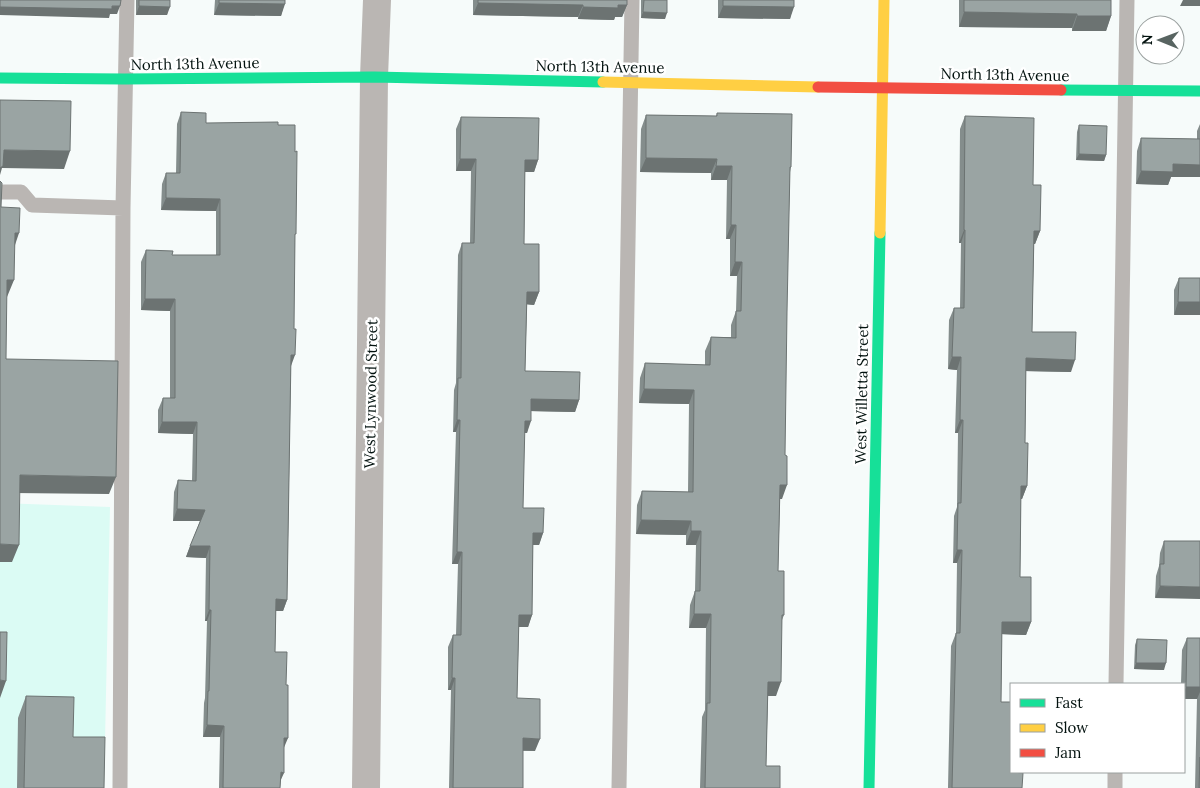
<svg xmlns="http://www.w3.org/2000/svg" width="1200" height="788" font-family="Lora,serif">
	<rect width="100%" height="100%" fill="#f6fbfa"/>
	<path fill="#dbfbf4" d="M0,503L110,507L104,788H0Z"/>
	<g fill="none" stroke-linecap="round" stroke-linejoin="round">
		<path stroke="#bab6b3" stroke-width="15" d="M0,192H21L32,205L123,208
			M1116,684L1127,0
			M120,788L123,208L127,0
			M619,788L632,0
			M1115,788V772"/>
		<path stroke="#bab6b3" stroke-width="28" d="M366,788L374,77L377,0"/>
		<path stroke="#16e098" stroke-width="11" d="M0,78L124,79L374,77L603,82
			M1061,90L1200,91
			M869,788L880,233"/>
		<path stroke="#ffcf43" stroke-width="11" d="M603,82L818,87
			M880,233L884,0"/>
		<path stroke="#f24e42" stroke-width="11" d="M818,87L1061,90"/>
	</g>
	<path fill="#848d8c" d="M136,0H170L167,15H136Z
		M215,0H285L281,16L214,15Z
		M473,0H627V5L622,17H615L614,20L578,19V17L473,15Z
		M641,0H667L665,19L641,18Z
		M718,0H794L790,19L718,18Z
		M959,0H1111V16L1106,31H1072V28L959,27Z
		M181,112L206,123L278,125L295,152V237L291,366L287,600L283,611H276L275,652L284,748L280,788H219L220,737H203L204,703L205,698L207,621H205L206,558L186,557L200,521H173L174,492L178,480L192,481L193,434L158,433V410L163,398H170V311L141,310V262L146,250L172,255H216V211L161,210L162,184L166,173H176L177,124Z
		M717,113L791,167L790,172L782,499H780L778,571L784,615L782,620L776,696H768L766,766L780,788H700L702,717L705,710L706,628H689L690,605L695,591L696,545H686V535L636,534L637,505L642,491L688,492L689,404L639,403L640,378L645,363L705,365V351L711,337H731V325L736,311L737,276H730V239H726L727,180H711V173L640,172L641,129L646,115L716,116Z
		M965,116L1033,185L1040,231L1035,244H1034L1032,332L1071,372L1026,371L1025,443L1027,486L1022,499H1021L1020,577L1031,622L1026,635L1002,634L1001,702L1011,772L1022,788H948L951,646L956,633L957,563H953L954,516L957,507L958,433H955L957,370L948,369L949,320L954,308H960L961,243H959L960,129Z
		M461,117L538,160L534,172H525L524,244L539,292L534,305L527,304L525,371L579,400L575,412L531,411L527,433H524L523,508L543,533L539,545H533L532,615L528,627H519L517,698L535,751H523V788H449L451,690H448V647L453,635H456L458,564H452L456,432H453L454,390L456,383L458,255L462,243H470L471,171H456V129Z
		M1200,124V177H1171L1168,185L1136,184L1137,151L1141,138L1197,139V131Z
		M1079,125L1106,155L1104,161L1076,160L1077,132Z
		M1179,278H1200L1174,315V290Z
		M1164,541H1200L1155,598L1156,576L1159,566L1160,553Z
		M1187,638H1200V788H1195L1197,699H1184V684H1181L1182,650Z
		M1137,639L1164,670L1134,669L1135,645Z
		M26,696L73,737L104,788H17L18,718Z"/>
	<path fill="#6c7372" d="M1183,0H1200V6H1180Z
		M219,3L285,4L281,16L214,15Z
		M478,3L583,5L578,17L473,15Z
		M618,5H627L622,17H615L614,20L578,19L583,7Z
		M120,6L117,14H110L109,18L0,15V7Z
		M139,6L170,7L167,15H136Z
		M723,6L794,7L790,19L718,18Z
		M643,12L667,13L665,19L641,18Z
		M964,12L1077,14L1072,28L959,27Z
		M1077,16H1111L1106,31H1072Z
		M4,150L70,151L64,169L2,168L0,175V168Z
		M1079,154L1106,155L1104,161L1076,160Z
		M646,158L717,159L711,173L640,172Z
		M460,159H476L471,171H456Z
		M525,160H538L534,172H521Z
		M1173,164L1200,165V177H1171L1168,185L1136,184L1141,171Z
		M716,166H732L727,180H711Z
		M166,198L220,199L216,211L161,210Z
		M731,225H736L730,239H726Z
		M964,230H965L961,243H959Z
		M1034,231H1040L1035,244H1029Z
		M15,233H19L13,251Z
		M735,262H742L737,276H730Z
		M7,280H14L7,297Z
		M527,292H539L534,305L522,304Z
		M145,299H175L170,311L141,310Z
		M1178,302H1200V315H1174Z
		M291,355H295L291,366H287Z
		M952,357H961L957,370L948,369Z
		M1026,358L1075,360L1071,372L1022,371Z
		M644,389L694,390L689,404L639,403Z
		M531,399L579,400L575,412L527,411Z
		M457,420H460L456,432H453Z
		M960,420H963L958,433H955Z
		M525,421H531L527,433H520Z
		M162,422H197L193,434L158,433Z
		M20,475L116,477L109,494L13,493Z
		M780,485H787L782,499H775Z
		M1021,486H1027L1022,499H1017Z
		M177,509L205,510L201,521H173Z
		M641,520L691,521L686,535L636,534Z
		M691,531H701L696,545H686Z
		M533,533H543L539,545H529Z
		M0,544L19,545L12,562H0Z
		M190,546H210L206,558L186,557Z
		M957,550H962L957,563H953Z
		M457,552H462L458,564H452Z
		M1160,586L1200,587V599L1155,598Z
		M276,599L287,600L283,611H272Z
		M209,610H211L207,621H205Z
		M694,614H711L706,628H689Z
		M519,615H532L528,627H514Z
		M1002,622H1031L1026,635L998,634Z
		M1136,663H1166L1164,670L1134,669Z
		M452,678H455L451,690H448Z
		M0,680L6,681L0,698Z
		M768,682H781L776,696H763Z
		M1186,687H1200V692L1197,699H1184V692Z
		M207,725L224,726L220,737H203Z
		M284,738H288L283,750Z
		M523,738L540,739L535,751L519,750Z
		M281,772L284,773L279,784Z"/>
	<path fill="#9aa4a3" stroke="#6c7372" d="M0,0H121L120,6H112V9L0,7Z
		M139,0H170V7L139,6Z
		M219,0H285V4L219,3Z
		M478,0H627V5H618V8L583,7V5L478,3Z
		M644,0H667V13L643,12Z
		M723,0H794V7L723,6Z
		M964,0H1111V16H1077V14L964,12Z
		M0,100L71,101L70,151L4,150L3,166L0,168Z
		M181,112L206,113V123L278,122V125H295V152L297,151L296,234H295L294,329H296L295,355H291L287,600L276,599L275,652H287L286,685H288V738H284V773L281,772L280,788H223L224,726L207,725L208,691H209L211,610H209L210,546H190L205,510L177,509L178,480L196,481L197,422H162L163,398H175V299H145L146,250L173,251L172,255H220V199L166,198V173H180Z
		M717,113L792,114L791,167H790L787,312L785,455L787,456V485H780L778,571H784V615H782L781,682H768L766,766H780V788H705L707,703H710L711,614H694L695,591H700L701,531H691V521L641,520L642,491L693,492L694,390L644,389L645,363L710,365L711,337L736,338V311H741L742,262H735L736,225H731L732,166H716L717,159L646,158V115L717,116Z
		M965,116L1034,118L1033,185H1041L1040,231H1034L1032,332H1076L1075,360L1026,358L1025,443H1028L1027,486H1021L1020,577H1031V622H1002L1001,702H1011V772H1012L1023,773L1022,788H952L956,633H960L962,550H957L958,503H961L963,420H960L961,357H952L954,308H964L965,230H964Z
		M461,117L539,118L538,160H525L524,244H539V292H527L525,371L580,372L579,400L531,399V421H525L523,508H544L543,533H533L532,615H519L517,698L540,699V739L523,738V788H453L455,678H452L453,635H461L462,552H457L460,420H457L458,378H461L462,243H474L476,159H460Z
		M1079,125L1107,126L1106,155L1079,154Z
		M1141,138L1200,139V165L1173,164V172L1141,171Z
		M0,181L2,183L1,207L20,208L19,233H15L14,280H7L6,359L118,361L116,477L20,475L19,545L0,544Z
		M1179,278H1200V302H1178Z
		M1164,541H1200V587L1160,586V564H1164Z
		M0,632H7L6,681L0,680Z
		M1187,638H1200V687H1186Z
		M1137,639L1167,640L1166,663H1136Z
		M26,696L74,697L73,737H105L104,788H24Z
		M1200,757V788H1199Z"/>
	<g text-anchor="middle" stroke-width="5" stroke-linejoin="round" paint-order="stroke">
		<g font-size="15" fill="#03120f" stroke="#fff">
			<text transform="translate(195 64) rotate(-1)" y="5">North 13th Avenue</text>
			<text transform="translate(600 67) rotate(1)" y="5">North 13th Avenue</text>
			<text transform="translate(1005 75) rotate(1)" y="5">North 13th Avenue</text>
			<text transform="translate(371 394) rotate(-89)" y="5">West Lynwood Street</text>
			<text transform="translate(862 394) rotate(-89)" y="5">West Willetta Street</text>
		</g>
	</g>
	<rect x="1010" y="683" width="175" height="90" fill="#ffffff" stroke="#9aa09f"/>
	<rect x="1020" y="699" width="25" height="8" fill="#16e098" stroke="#9aa09f"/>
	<text x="1055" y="708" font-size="15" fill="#03120f">Fast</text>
	<rect x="1020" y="724" width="25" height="8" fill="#ffcf43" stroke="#9aa09f"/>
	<text x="1055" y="733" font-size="15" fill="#03120f">Slow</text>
	<rect x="1020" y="749" width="25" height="8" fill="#f24e42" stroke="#9aa09f"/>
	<text x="1055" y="758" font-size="15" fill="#03120f">Jam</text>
	<g transform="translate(1160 40) rotate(271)"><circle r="24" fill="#ffffff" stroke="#9aa09f"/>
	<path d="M0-4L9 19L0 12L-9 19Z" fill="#586461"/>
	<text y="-8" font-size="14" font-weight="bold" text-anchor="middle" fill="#03120f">N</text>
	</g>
</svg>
